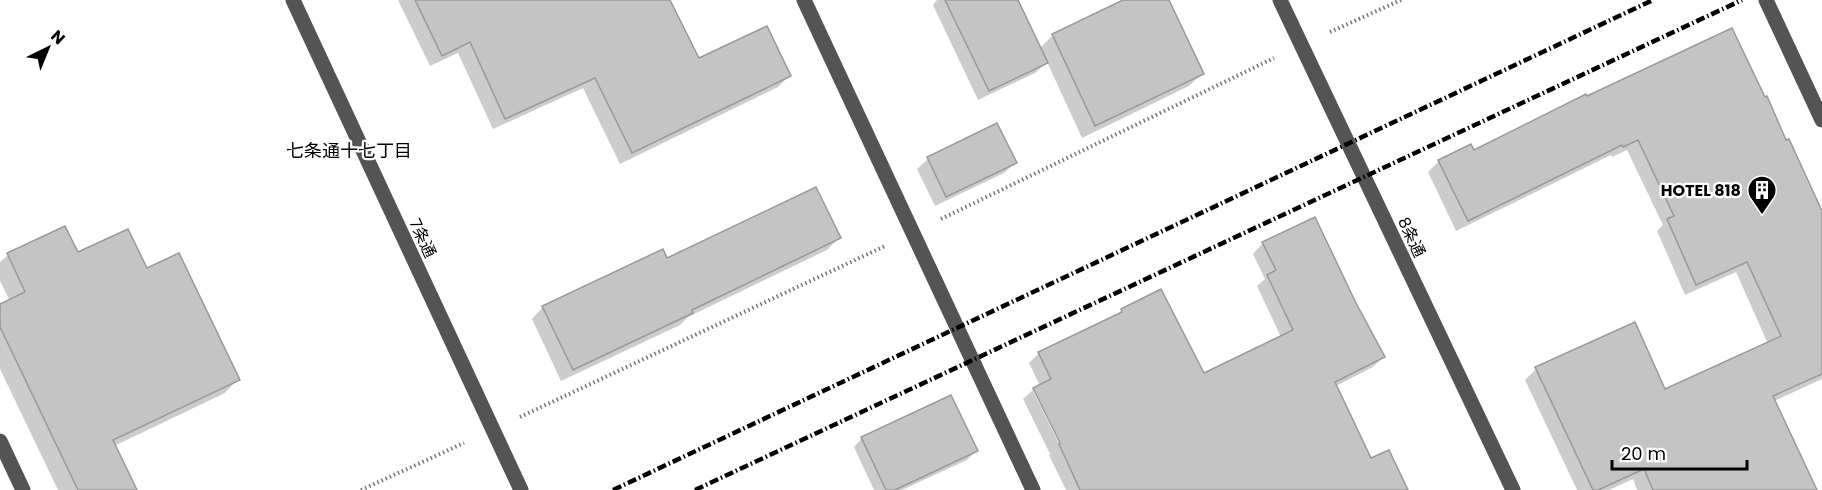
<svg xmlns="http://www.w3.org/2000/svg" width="1822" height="490" font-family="Poppins,'Noto Sans JP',sans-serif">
	<rect width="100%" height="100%" fill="#fff"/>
	<path fill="#0003" fill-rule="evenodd" d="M398,0H668L698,60L789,76L778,87L620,164L583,88L493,129L458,53L430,66Z
		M937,0H1016L1039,49L1053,35L1127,0H1167L1202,74L1189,86L1082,138L1047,62L1035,73L978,100L933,5Z
		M1585,96L1786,142L1822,215V379L1774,401L1815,490H1637L1633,479L1609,490H1577L1525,380L1536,369L1665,391L1768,344L1736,272L1685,295L1657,231L1663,225L1627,150L1612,157L1611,155L1456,231L1428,172L1439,161L1473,152Z
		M996,125L1015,163L1004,173L935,206L917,169L928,159Z
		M64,228L77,254L238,379L225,393L114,446L135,490H58L0,369V306L10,301L0,281V262L8,255Z
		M839,238L827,250L688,317L680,325L561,381L532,319L543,307L667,260Z
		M1263,243L1383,357L1373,367L1336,386L1370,460L1407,490H1066L1049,455L1050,454L1023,399L1034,389L1040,386L1029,363L1039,353L1115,317L1121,311L1160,291L1203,375L1281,337L1257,286L1265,279L1253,254ZM1033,391H1036L1065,449L1062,450Z
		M862,438L976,451L967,460L902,490H874L854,447Z"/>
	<path fill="#c4c4c4" stroke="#989898" stroke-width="1.5" d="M415,0H670L699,58L767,26L791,76L632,153L595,78L505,119L470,42L442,56Z
		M945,0H1018L1048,63L989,91Z
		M1123,0H1169L1204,74L1095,126L1052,34Z
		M1732,28L1765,97L1767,96L1786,140L1789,139L1822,211V374L1773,396L1817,490H1653L1644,469L1598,490H1593L1535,367L1635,322L1665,389L1781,336L1747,262L1696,285L1667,219L1674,216L1638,140L1623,147L1622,145L1468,221L1438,160L1471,144L1474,150L1586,94L1587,96Z
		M997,123L1017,163L946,197L927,157Z
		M816,187L841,238L692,310L693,313L573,370L542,306L663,249L667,258Z
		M1315,217L1356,303L1385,357L1335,382L1371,458L1389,450L1408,490H1080L1059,444L1060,443L1033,388L1051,379L1038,352L1122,312L1121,309L1161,289L1204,373L1293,330L1267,275L1276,270L1262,242Z
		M65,226L78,252L128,229L147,268L179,253L240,380L113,440L137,490H78L0,327V304L25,292L7,253Z
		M951,395L978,451L895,490H886L861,437Z"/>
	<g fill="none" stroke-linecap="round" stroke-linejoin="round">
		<path stroke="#767676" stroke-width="4" stroke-dasharray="1.5 3" stroke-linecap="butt" d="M1330,32L1401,0
			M941,219L1274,58
			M520,417L885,246
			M361,490L464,443"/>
		<path stroke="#545454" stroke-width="15" d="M293,0L521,490
			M804,0L1033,490
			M1280,0L1513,490
			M1766,0L1822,120
			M0,441L23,490"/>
		<path stroke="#000" stroke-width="4.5" stroke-dasharray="9 3 1.5 3" stroke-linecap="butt" d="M613,490L1653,0
			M695,490L1742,0"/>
	</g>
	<defs>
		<g id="building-pin" transform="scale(1.5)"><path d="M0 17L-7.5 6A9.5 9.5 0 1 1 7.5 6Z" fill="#000" stroke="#fff"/><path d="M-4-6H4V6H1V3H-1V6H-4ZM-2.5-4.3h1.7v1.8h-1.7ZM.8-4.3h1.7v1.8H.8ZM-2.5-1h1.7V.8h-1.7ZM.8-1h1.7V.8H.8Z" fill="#fff"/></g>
	</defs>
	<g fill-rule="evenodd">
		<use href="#building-pin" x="1762" y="190"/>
	</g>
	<g text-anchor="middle" stroke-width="4.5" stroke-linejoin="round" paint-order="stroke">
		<g font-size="16" font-weight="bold" fill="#000" stroke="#fff" text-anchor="end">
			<text x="1741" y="196">HOTEL 818</text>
		</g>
		<g font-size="16" fill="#000" stroke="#fff">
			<text transform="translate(1412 237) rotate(65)" y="6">8条通</text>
			<text transform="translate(423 238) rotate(65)" y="6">7条通</text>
		</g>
		<g font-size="18" fill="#000" stroke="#fff">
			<text x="349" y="157">七条通十七丁目</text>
		</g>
	</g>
	<g transform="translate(48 48) rotate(43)" stroke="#ffffff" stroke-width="4.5" paint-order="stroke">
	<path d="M0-4.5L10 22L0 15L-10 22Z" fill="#000000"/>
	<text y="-9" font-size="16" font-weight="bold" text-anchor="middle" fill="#000000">N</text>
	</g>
	<path d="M1612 460v9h135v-9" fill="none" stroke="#000000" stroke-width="3"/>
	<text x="1621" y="460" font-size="18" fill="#000000" stroke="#ffffff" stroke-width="4.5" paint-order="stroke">20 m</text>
</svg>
